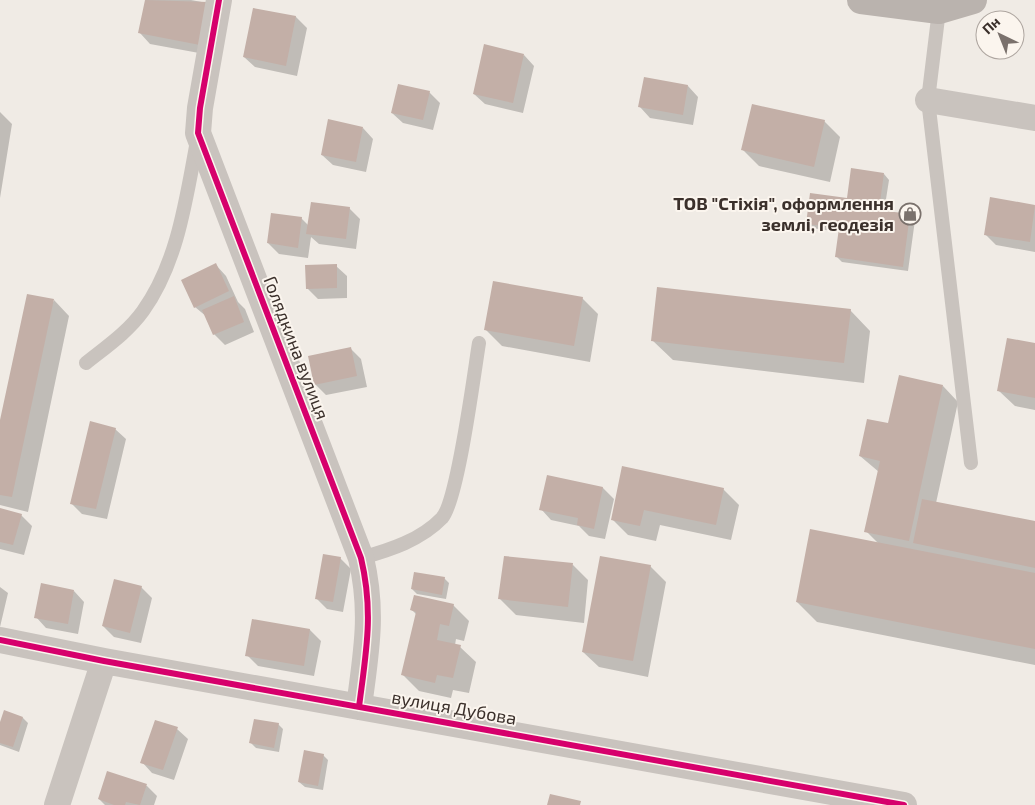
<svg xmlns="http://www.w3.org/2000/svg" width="1035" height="805" font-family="'Exo 2',sans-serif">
	<rect width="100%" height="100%" fill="#f0ebe5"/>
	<path fill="#0003" d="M146,0H191L207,3L210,55L150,44L140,33Z
		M254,9L296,17L307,28L297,76L255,67L244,57Z
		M524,55L534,66L523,113L485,104L474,94Z
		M688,86L698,97L693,125L650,118L640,107Z
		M429,92L440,103L433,130L403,123L392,113Z
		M0,112L12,124L0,198Z
		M824,121L840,137L830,182L759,166L743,150Z
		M363,128L373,139L366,172L333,165L322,155Z
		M884,174L889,180L884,212L910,215L915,220L908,271L842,262L837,257L840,232L812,228L807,223L848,199Z
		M991,199L1035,206V252L996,245L985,234Z
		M349,208L360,219L356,249L319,244L311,237L308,258L279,254L268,243L301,218L309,226Z
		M216,265L226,276L238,302L245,309L254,332L225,345L214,334L207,317L195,307Z
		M336,266L347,276V298L318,299L307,288Z
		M582,298L598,314L590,362L502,346L486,330Z
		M54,300L69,316L28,512L0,505V426Z
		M850,310L870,331L864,383L673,360L652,340Z
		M1035,344V410L1015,406L999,391Z
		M350,348L361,359L367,387L326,395L316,385L310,357Z
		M943,386L958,402L936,503L1035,522V665L817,622L797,602L878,543L866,531L879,472L860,456L889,425Z
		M115,429L126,439L107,519L82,514L71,503Z
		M623,468L723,489L739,505L731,540L660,525L656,541L628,535L612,519Z
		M548,476L603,488L614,499L605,539L589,536L579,526L551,520L541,509Z
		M0,509L21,515L32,526L24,555L0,549Z
		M340,558L351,569L343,612L327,609L316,598Z
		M573,565L588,580L584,623L516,615L500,599Z
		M650,566L666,582L648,677L599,667L583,652Z
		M444,578L449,583L446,599L417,594L412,589Z
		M0,587L8,593L0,627Z
		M141,587L152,598L141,643L114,637L103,626Z
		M74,591L84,602L78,634L46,628L36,617Z
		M453,605L469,621L464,641L456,639L455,645L460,647L476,662L469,693L453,690L451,698L419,691L403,675L417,615L412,610Z
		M253,621L310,630L321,641L314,676L258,666L247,655Z
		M5,712L23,718L28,723L19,752L0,745V725Z
		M278,724L283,729L279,752L256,748L251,743Z
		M177,729L188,739L174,780L152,773L142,762Z
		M323,755L328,760L323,790L305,787L299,782Z
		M108,773L147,786L157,796L154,805H105L99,799Z"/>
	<path fill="#c3afa7" d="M145,0L208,2L200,45L138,33Z
		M253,8L296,16L286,66L243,57Z
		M484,44L524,54L513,103L473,94Z
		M644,77L688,85L683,115L638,107Z
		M398,84L430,91L423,120L391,113Z
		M752,104L825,120L814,167L741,150Z
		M328,119L363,127L356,162L321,155Z
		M851,168L884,173L879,210L910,214L903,267L835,257L839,228L806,224L810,193L847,198Z
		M990,197L1035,205L1030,242L984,235Z
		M311,202L350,207L346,239L306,234Z
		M271,213L302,217L298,248L267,243Z
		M216,263L229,291L194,308L181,280Z
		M337,264V288L306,289L305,265Z
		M493,281L583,297L574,346L484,330Z
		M657,287L851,309L844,363L651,341Z
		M27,294L54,299L12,497L0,495V420Z
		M234,296L244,322L213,335L202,310Z
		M1007,338L1035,343V398L997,391Z
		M351,347L357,376L314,385L308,356Z
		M899,375L943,385L909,541L864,532L880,461L859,456L867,419L888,423Z
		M90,421L116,428L96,509L70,504Z
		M622,466L724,488L716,525L644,510L640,526L611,520Z
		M547,475L603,487L594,529L577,525L578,518L539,510Z
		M922,499L1035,521V568L913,543Z
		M0,508L22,514L13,545L0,542Z
		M810,529L1035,573V649L796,602Z
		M323,554L341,557L333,602L315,599Z
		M504,556L573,563L568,607L498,599Z
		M600,556L651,565L633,661L582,652Z
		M414,572L445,577L442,595L411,589Z
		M114,579L142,586L130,633L102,626Z
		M41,583L74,590L68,624L34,618Z
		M414,595L454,604L449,626L440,624L437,640L461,645L453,678L437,675L435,683L401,675L416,612L410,610Z
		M252,619L310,629L304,666L245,656Z
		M4,710L23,717L13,747L0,743V722Z
		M254,719L279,723L274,748L249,743Z
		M155,720L178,727L163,770L140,763Z
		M304,750L324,754L318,786L298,782Z
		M107,771L147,784L140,805L126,802L125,805H114L98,799Z
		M550,794L581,801L580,805H547Z"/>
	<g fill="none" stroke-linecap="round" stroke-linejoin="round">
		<path stroke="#c9c3be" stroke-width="14" d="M939,10L928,100L971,463
			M86,363C106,347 128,332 143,311C178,262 186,199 197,141
			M361,558C390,550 421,540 442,518C458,500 474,373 479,343"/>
		<path stroke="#c9c3be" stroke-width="26" d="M219,0L200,108L198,133L361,558C374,613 366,652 359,707
			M928,100L1035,118
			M0,640L104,661L904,805
			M57,805L104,661"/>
		<path stroke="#bab3ae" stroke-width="28" d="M861,0L939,10L973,0"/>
		<g stroke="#fbf5ee" stroke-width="9">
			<path id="cycleway" d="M219,0L200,108L198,133L361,558C374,613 366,652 359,707
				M0,640L104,661L904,805"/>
		</g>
		<use href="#cycleway" stroke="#d6006c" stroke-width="6"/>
	</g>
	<defs>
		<g id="shop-ring" transform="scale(1.125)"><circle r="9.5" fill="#fbf5ee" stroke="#7a716c" stroke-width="1.5"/><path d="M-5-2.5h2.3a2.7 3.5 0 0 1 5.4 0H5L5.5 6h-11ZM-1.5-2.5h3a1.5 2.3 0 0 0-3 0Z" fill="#7a716c"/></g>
	</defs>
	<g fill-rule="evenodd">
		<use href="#shop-ring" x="910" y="214"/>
	</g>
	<g text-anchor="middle" stroke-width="4" stroke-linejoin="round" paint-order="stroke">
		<g font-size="18" font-weight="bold" fill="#3b302b" stroke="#fbf5ee" text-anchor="end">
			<text x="894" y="210">ТОВ "Стіхія", оформлення<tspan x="894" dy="21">землі, геодезія</tspan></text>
		</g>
		<g font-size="18" fill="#3b302b" stroke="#fbf5ee">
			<text transform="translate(296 348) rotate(69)" y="6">Голядкина вулиця</text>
			<text transform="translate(454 708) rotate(10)" y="6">вулиця Дубова</text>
		</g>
	</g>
	<g transform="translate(1000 35) rotate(317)"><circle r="24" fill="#fbf5ee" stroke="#aea6a0"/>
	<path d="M0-4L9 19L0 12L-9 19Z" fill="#7a716c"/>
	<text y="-8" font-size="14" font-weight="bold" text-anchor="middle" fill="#3b302b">Пн</text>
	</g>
</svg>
